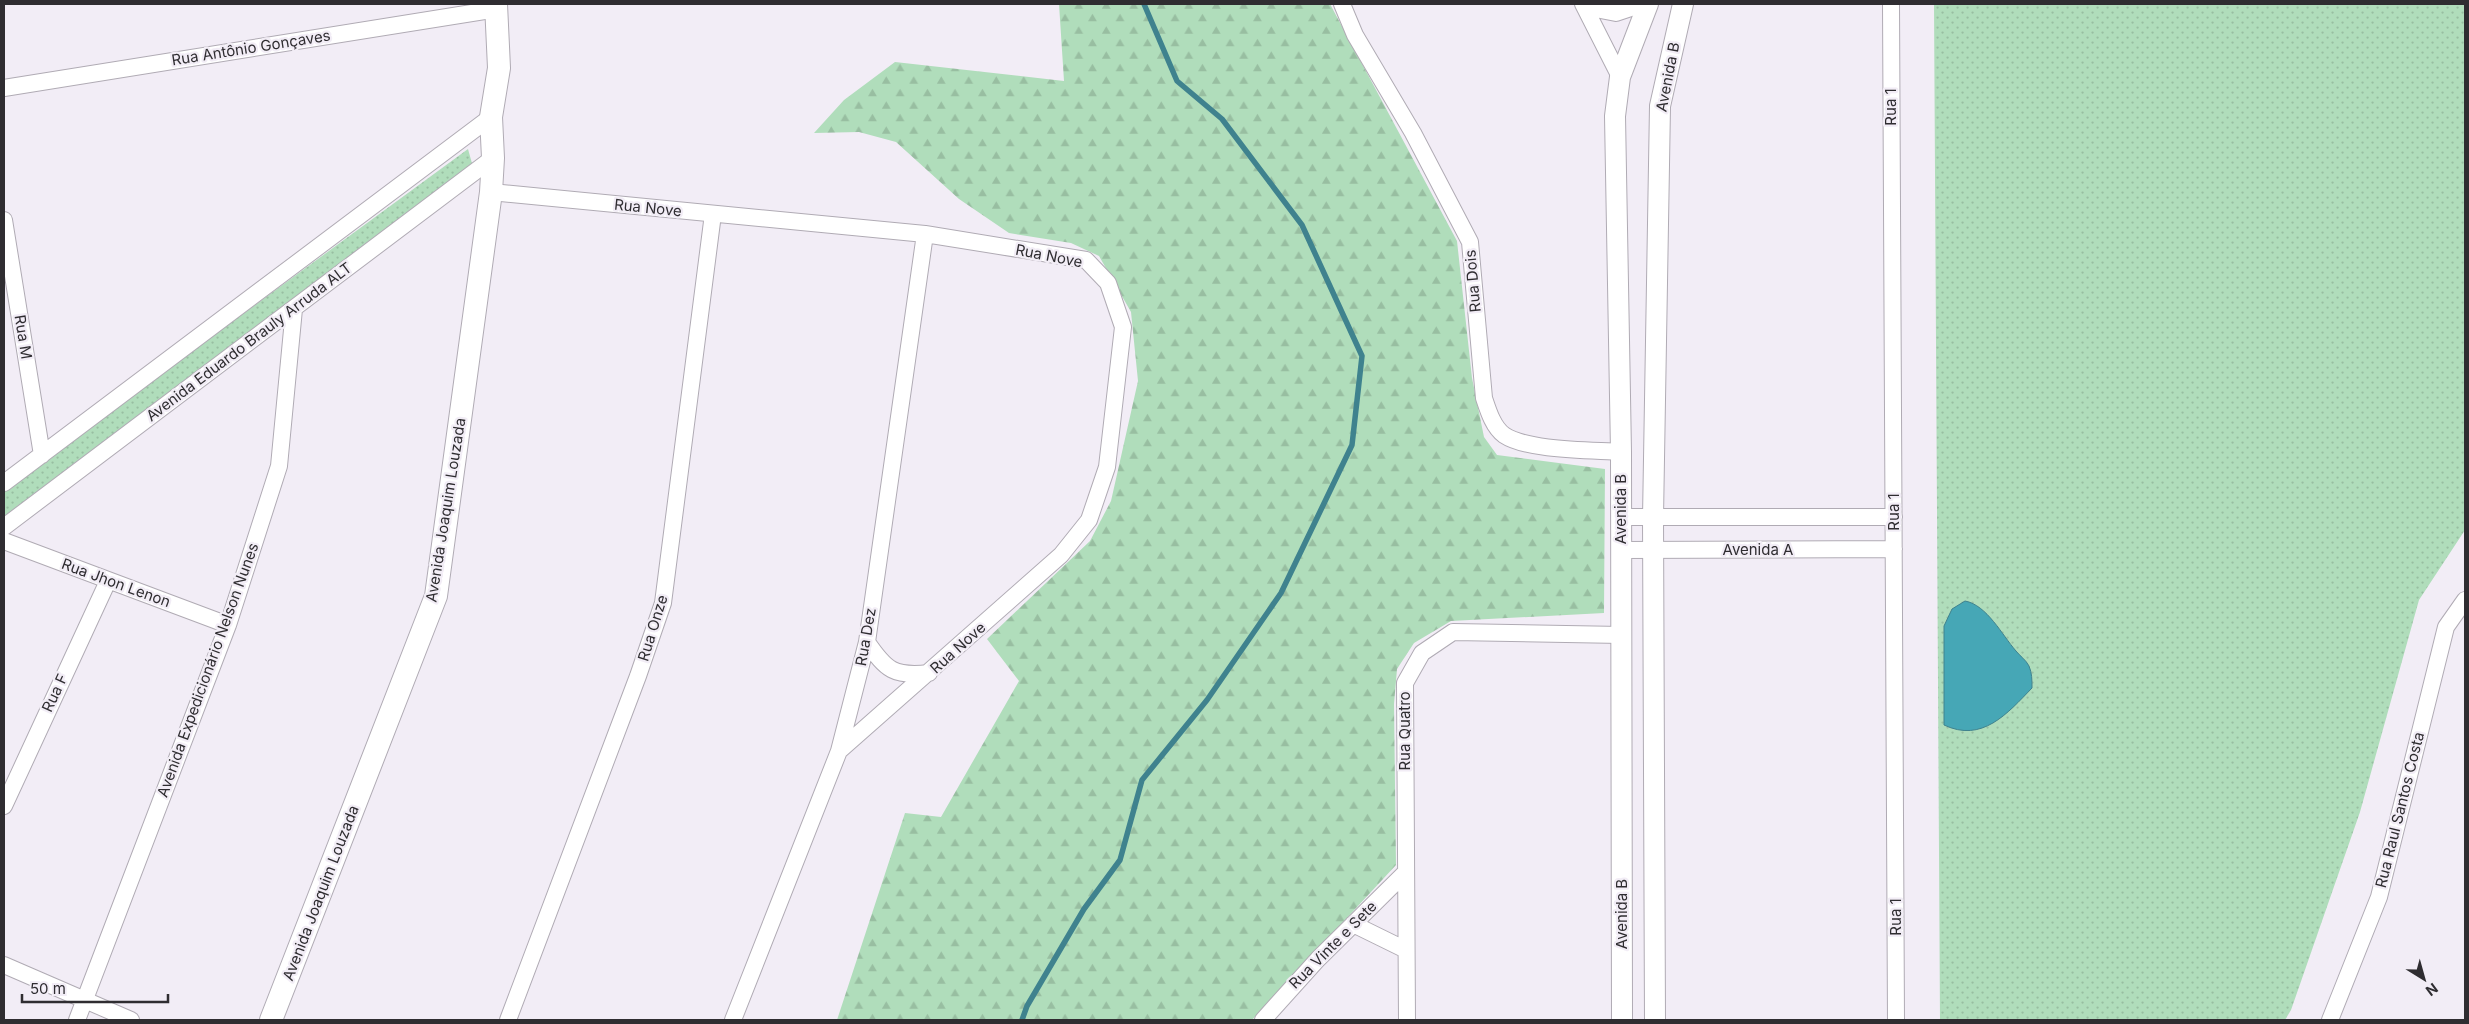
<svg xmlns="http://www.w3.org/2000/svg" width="2469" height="1024" font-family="Inter,sans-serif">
	<defs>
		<pattern id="grass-dots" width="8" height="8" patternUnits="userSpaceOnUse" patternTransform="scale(1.25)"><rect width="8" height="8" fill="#b0ddbb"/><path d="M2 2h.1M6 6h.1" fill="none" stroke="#98bea1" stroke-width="1.8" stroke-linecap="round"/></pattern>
		<pattern id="forest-firs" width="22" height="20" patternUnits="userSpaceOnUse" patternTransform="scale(1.25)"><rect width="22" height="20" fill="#b0ddbb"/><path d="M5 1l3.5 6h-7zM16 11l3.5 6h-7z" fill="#98bea1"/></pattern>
	</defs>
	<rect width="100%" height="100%" fill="#f2edf6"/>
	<path fill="url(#grass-dots)" d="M1934,4H2465V530L2419,600L2360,812L2291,1010L2285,1020H1940Z
		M468,149L473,167L4,518V489Z"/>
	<path fill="url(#forest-firs)" d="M1059,4H1330L1457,241L1472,378L1484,437L1497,455L1605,469L1604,613L1451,621L1414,643L1397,669L1394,704L1396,865L1252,1020H837L905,813L941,817L1019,681L987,639L1090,541L1111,501L1138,381L1131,312L1099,256L1071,243L1009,233L959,199L896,142L859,132L814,133L844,100L895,62L1064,81Z"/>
	<path fill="#46a7b6" stroke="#3f828e" d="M1965,601C1987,605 2002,635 2016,651C2020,656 2026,660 2029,666C2032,673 2032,680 2032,688C2007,714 1982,743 1944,725V626L1952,609Z"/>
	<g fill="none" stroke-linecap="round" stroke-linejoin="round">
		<path stroke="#3f828e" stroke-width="5.5" d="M1022,1020L1027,1006L1084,909L1120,860L1142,780L1207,700L1281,593L1352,445L1362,356L1302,225L1222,119L1177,81L1144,4"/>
		<g stroke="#b0abb4" stroke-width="18">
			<path id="minor" d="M1342,4L1355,35L1413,133L1470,242L1484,398C1488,410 1493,427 1504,435C1528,451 1591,450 1621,452
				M1583,4L1620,77
				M1891,4L1896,1020
				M1585,7L1616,13L1643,4
				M4,88L497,9
				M491,192L925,234L1086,260L1108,283L1123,327L1107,467L1089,520L1061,555L839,751
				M4,220L42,455
				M4,483L491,117
				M1621,517H1894
				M4,527L493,158
				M4,541L228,625
				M1621,550L1894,549
				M867,642C886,670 894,677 929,673
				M4,806L108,581
				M1353,924L1406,950
				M4,965L131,1020
				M77,1020L228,625L279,466L294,309
				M508,1020L638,676L663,603L713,214
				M733,1020L839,751L867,642L925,234
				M1263,1020L1318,959L1405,873
				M1407,1020L1405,683L1422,653L1453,632L1622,635
				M2330,1020L2379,897L2446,627L2465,600"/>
		</g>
		<g stroke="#b0abb4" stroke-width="22">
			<path id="tertiary" d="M1622,1020L1621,452L1615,116L1620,77L1648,4
				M1655,1020L1653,518L1660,106L1683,4"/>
		</g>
		<g stroke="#b0abb4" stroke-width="24">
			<path id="secondary" d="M271,1020L436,596L491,192L493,158L491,117L499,68L496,4"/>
		</g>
		<use href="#minor" stroke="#fff" stroke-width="16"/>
		<use href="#tertiary" stroke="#fff" stroke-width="20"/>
		<use href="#secondary" stroke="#fff" stroke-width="22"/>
	</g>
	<g text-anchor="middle" stroke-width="4.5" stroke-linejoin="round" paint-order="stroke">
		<g font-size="15" fill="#2f2d31" stroke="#f2edf6">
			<text transform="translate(251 48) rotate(-9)" y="5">Rua Antônio Gonçaves</text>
			<text transform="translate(1668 77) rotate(-79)" y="5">Avenida B</text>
			<text transform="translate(1891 107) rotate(-90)" y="5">Rua 1</text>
			<text transform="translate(648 208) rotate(6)" y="5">Rua Nove</text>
			<text transform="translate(1049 256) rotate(11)" y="5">Rua Nove</text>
			<text transform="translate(1473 281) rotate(-95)" y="5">Rua Dois</text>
			<text transform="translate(23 337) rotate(81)" y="5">Rua M</text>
			<text transform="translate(249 342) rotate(-37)" y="5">Avenida Eduardo Brauly Arruda ALT</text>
			<text transform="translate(1621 509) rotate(-90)" y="5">Avenida B</text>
			<text transform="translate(446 510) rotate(-81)" y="5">Avenida Joaquim Louzada</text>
			<text transform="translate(1894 512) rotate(-90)" y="5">Rua 1</text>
			<text x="1758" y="555">Avenida A</text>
			<text transform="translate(116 583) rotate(20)" y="5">Rua Jhon Lenon</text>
			<text transform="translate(653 628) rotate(-73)" y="5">Rua Onze</text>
			<text transform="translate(866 637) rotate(-80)" y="5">Rua Dez</text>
			<text transform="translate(958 648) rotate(-42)" y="5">Rua Nove</text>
			<text transform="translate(208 670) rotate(-70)" y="5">Avenida Expedicionário Nelson Nunes</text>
			<text transform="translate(55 693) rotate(-65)" y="5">Rua F</text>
			<text transform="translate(1405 731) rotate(-90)" y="5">Rua Quatro</text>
			<text transform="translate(2400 810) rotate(-76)" y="5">Rua Raul Santos Costa</text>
			<text transform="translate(321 893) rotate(-69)" y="5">Avenida Joaquim Louzada</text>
			<text transform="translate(1622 914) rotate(-90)" y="5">Avenida B</text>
			<text transform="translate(1896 917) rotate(-90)" y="5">Rua 1</text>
			<text transform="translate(1333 945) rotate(-45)" y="5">Rua Vinte e Sete</text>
		</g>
	</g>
	<rect width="2469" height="1024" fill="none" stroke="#2f2d31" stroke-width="10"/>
	<g transform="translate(2424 979) rotate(143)" stroke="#f2edf6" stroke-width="4" paint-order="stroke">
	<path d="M0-4L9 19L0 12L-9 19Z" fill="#2f2d31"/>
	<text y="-8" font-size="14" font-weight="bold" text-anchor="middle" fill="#2f2d31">N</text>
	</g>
	<path d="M22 994v8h146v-8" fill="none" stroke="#2f2d31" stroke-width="2.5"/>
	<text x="30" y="994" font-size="15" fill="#2f2d31" stroke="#f2edf6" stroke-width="4" paint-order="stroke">50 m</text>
</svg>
